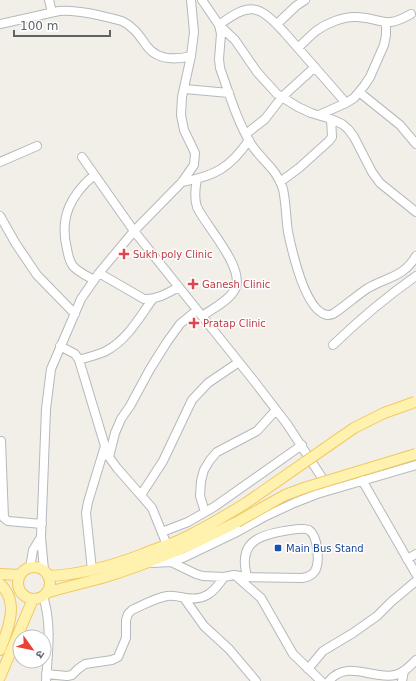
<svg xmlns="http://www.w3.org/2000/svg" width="416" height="681" font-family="'DejaVu Sans','Noto Sans Devanagari',sans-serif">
	<rect width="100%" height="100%" fill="#f1efe8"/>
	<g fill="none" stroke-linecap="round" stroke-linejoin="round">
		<g stroke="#b5b8bc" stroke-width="10">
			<path id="minor" d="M49,0L52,12
				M202,0L219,25L221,34L219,59L220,68C229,93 237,121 251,144C262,161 277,169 283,189C286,203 286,218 288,232C292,251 305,311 327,315C329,315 331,315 333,314C345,306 356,296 368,288C387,277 404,277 416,256
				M0,24L59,11C77,9 104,16 122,21C134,27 139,35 146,45C157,61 175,60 191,56
				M277,24L296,6L305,0
				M298,48C304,42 310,36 316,31C327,23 344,16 357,17C384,18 383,30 411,14
				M185,89L229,93
				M359,92L400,125L416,144
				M346,103L284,32C258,4 250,2 219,25L235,40L257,72L277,94L298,107L311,113L331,119L342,124L348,129L354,137L372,172L380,183L416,212
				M319,115L346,103L354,98L364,86L370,77L384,45L386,35V23
				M246,134L265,119L282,97L315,67
				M82,157L134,231L254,381L287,424L330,490
				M0,162L37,146
				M197,179C195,189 194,198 197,207C206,227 248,270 234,291C227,302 212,309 202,316
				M182,182C215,176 230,168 249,140
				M280,182L299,168L329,141L332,137L331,119
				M0,216L16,244L37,275L75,314
				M99,273L144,299C157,300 167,293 179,287
				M94,280C87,276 78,272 73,266C69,261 68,254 67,249C59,217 71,195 94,175
				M333,345C359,320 386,297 416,276
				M60,346L75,354L79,360L105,446L109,457L117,468L152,508L167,545
				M79,360C88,357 98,355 106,351C127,340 139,318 152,300
				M1,441L4,518L8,521L42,524
				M109,457L115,433L121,419L130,406L150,369L167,342L180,324L197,310
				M362,480L416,574
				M141,495L163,461L192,400L208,383L239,362
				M205,512L200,496L201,481L204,470L210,460L217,452L257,431L276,410
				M162,532L188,522L214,507L302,445
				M407,559L416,554
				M171,562L196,574L203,576L224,577L234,575L247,577L302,578C307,577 312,576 315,571C320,562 318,536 309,530C302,527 292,530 284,531C268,534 246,538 245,559C244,565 246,571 247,577
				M152,563L171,562L185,557L235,533L264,517L294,503L317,494L416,465
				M30,568L33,550L41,537
				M44,570L41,537L43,488L46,409L51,369L81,299L99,273L134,231L182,182L194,165L195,153L184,130L181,115L182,97L191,56L194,32L191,0
				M92,570L86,513L88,502L105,446
				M236,576L261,598L293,654L321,681
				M43,596C52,624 48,652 46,681
				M184,598L204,626L229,649L256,681
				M308,669L323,651L353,633L377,616L391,602L416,581
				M46,674L67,676L72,675L78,669L85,664L112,660L118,657L126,638V620L128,614L132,610C143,605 155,598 167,596C173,595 180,597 186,598C205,601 214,592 224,577
				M329,681C347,659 373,680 395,675C404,673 410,666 416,660
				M402,681L404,671"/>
		</g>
		<g stroke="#f2c960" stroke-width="12">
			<path id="major" d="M18 583a16 16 0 1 1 32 0a16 16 0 1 1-32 0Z
				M0,574L20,575
				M48,576C81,575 112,566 143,554C155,549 168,545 180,540C203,529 225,516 246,503
				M0,584C20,602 8,629 0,650
				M46,593C65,587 84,583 102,578C149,564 194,544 237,522
				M0,677L33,599"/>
		</g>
		<use href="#minor" stroke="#fff" stroke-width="8"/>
		<use href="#major" stroke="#fff2af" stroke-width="10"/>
		<g stroke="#f2c960" stroke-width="12" stroke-linecap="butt">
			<path id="major-bridge" d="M246,503L354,428L384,413L415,402
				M237,522L285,495L307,487L416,454"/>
		</g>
		<use href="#major-bridge" stroke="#fff2af" stroke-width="10"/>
	</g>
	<g fill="#e0444e" stroke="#fff" stroke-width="1.5">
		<path d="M122 248h4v4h4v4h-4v4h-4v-4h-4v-4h4z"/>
		<path d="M191 278h4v4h4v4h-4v4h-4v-4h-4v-4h4z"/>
		<path d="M192 317h4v4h4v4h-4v4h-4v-4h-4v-4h4z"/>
	</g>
	<rect fill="#1a4fb4" stroke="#fff" stroke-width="1.5" x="274" y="544" width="8" height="8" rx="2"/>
	<g text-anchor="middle" stroke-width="3" stroke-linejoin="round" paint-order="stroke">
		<g font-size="10" fill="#be3a42" stroke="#fff" text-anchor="start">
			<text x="133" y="258">Sukh poly Clinic</text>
			<text x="202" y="288">Ganesh Clinic</text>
			<text x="203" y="327">Pratap Clinic</text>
		</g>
		<g font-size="10" fill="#164399" stroke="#fff" text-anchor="start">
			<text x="286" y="552">Main Bus Stand</text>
		</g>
	</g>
	<g transform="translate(32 649) rotate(123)"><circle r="19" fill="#ffffff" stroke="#bfc1c3"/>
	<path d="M0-3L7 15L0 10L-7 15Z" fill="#ea4335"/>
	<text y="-6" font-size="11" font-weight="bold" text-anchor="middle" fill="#5f6368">उ</text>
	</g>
	<path d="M14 30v6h96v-6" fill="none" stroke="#5f6368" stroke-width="2"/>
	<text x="20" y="30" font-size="12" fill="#5f6368" stroke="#ffffff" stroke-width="3" paint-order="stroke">100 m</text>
</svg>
